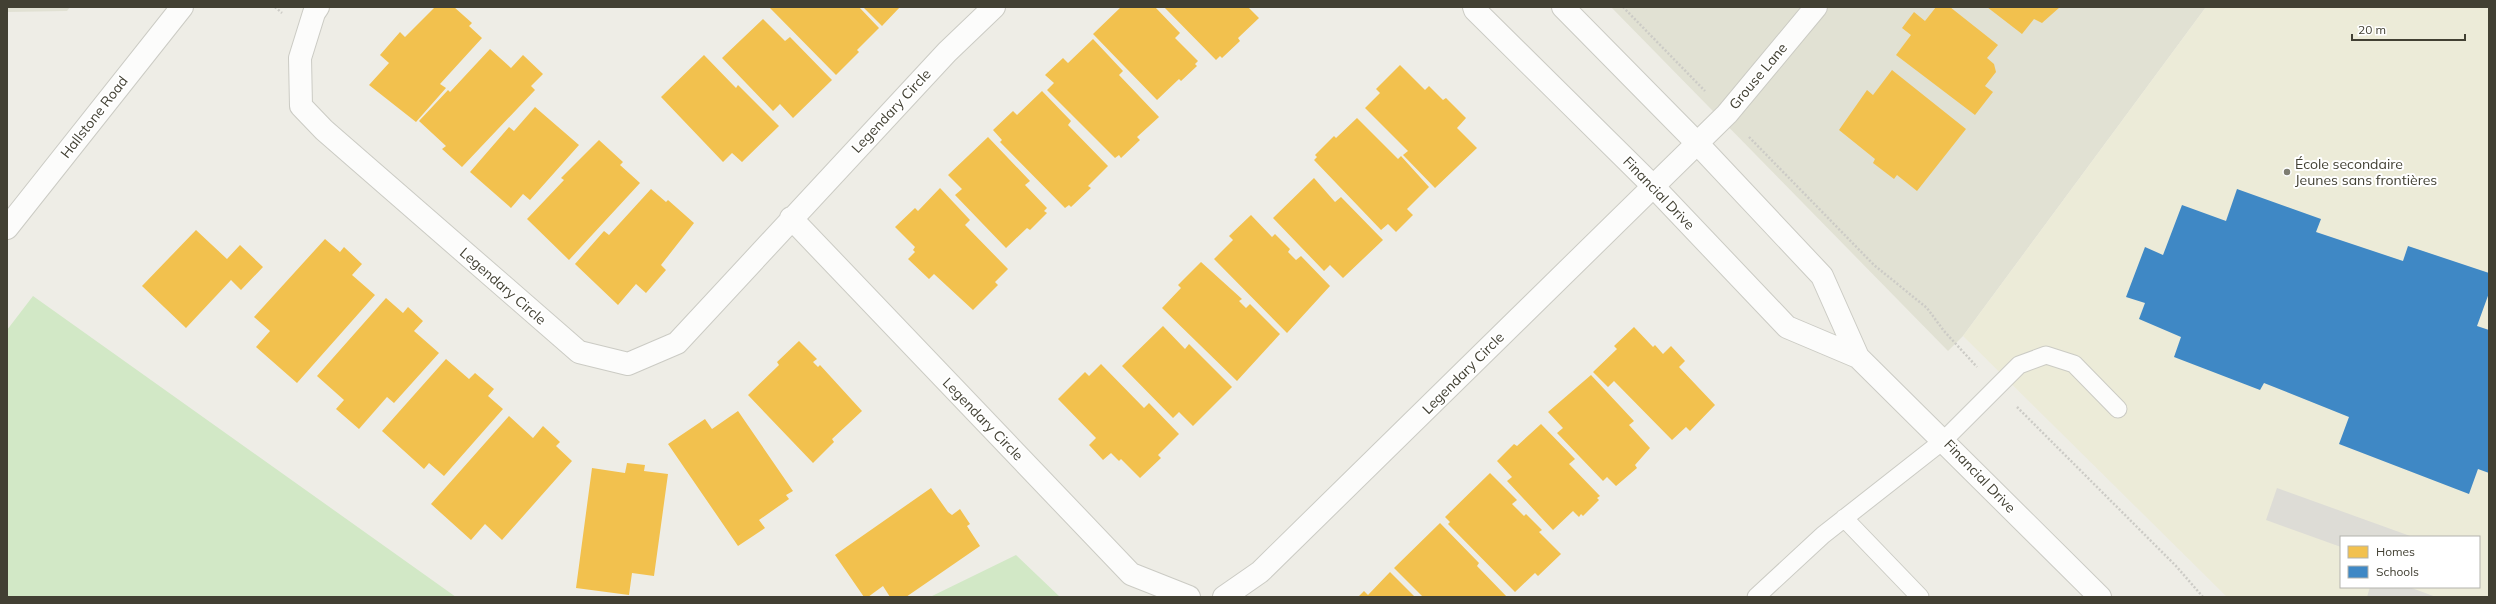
<svg xmlns="http://www.w3.org/2000/svg" width="2496" height="604" font-family="Mulish,sans-serif">
	<rect width="100%" height="100%" fill="#eeede6"/>
	<path fill="#e1e1d3" d="M7,7H70L67,11L7,12Z
		M1611,7H2206L1963,336L1948,351Z"/>
	<path fill="#ecebd8" fill-rule="evenodd" d="M2206,7H2489V597H2227L1963,336ZM2341,537H2479V587H2341Z"/>
	<path fill="#d2e8c6" d="M33,296L456,597H7V330Z
		M1016,555L1060,597H930Z"/>
	<path fill="#dddcd6" d="M2277,488L2413,537H2341V547L2266,520Z
		M2370,587H2409L2436,597H2367Z"/>
	<path fill="#f2c14e" d="M435,7H454L472,23L469,26L482,38L440,84L446,88L416,122L369,85L389,63L380,55L400,32L405,37Z
		M769,7H859L879,28L857,50L859,52L836,75Z
		M863,7H900L882,26Z
		M1121,7H1155L1180,33L1175,38L1198,61L1195,64L1197,66L1181,81L1179,79L1157,100L1093,34Z
		M1164,7H1248L1259,18L1238,38L1240,41L1222,58L1220,56L1216,60Z
		M1936,7H1950L1998,45L1987,58L1994,64L1996,72L1985,86L1993,92L1975,115L1896,55L1911,35L1902,28L1914,12L1925,21Z
		M1987,7H2060L2042,23L2034,19L2022,34Z
		M763,19L785,41L790,37L832,80L793,118L780,104L773,111L722,58Z
		M1093,39L1123,71L1119,75L1159,117L1137,137L1140,140L1121,158L1119,155L1115,158L1047,90L1054,83L1045,75L1063,58L1068,63Z
		M490,49L511,68L523,55L543,74L531,86L535,90L462,167L442,149L446,146L419,121L448,90L450,92Z
		M704,55L736,88L738,85L779,126L742,162L732,153L723,162L661,97Z
		M1400,65L1425,90L1429,86L1443,100L1446,98L1466,118L1457,128L1477,148L1435,188L1403,155L1408,151L1365,108L1380,93L1376,89Z
		M1892,70L1966,129L1917,191L1897,175L1894,179L1873,163L1875,159L1839,130L1867,90L1873,95Z
		M1042,91L1071,121L1068,125L1108,166L1088,186L1091,188L1071,207L1069,205L1065,208L1000,142L1002,140L993,130L1013,111L1017,115Z
		M535,107L579,145L530,200L523,194L511,208L470,172L509,127L514,131Z
		M1357,118L1398,159L1401,156L1429,187L1407,209L1413,215L1396,232L1388,224L1381,230L1314,160L1317,157L1315,155L1334,136L1336,138Z
		M988,137L1030,181L1025,185L1047,208L1044,211L1047,213L1030,230L1027,228L1006,248L955,195L962,189L948,175Z
		M599,140L623,162L620,165L640,183L569,260L527,219L564,180L561,178Z
		M1314,178L1335,202L1341,197L1383,240L1343,278L1330,265L1324,271L1273,218Z
		M940,188L970,220L965,225L1008,269L995,282L998,285L973,310L934,274L929,279L908,259L915,252L913,250L915,247L895,227L915,208L918,211Z
		M651,189L666,202L668,200L694,223L661,265L666,270L646,293L636,284L618,305L575,264L604,231L609,235Z
		M1251,215L1272,237L1275,234L1290,249L1288,252L1296,260L1301,256L1330,286L1287,333L1214,259L1233,240L1229,236Z
		M196,230L227,259L240,245L263,267L241,290L231,280L186,328L142,286Z
		M325,239L340,252L344,247L362,264L352,275L375,295L297,383L256,347L270,331L254,317Z
		M1201,262L1242,299L1239,301L1246,308L1250,304L1280,334L1237,381L1162,308L1181,288L1178,285Z
		M386,298L403,313L408,307L423,321L414,331L439,353L394,403L387,397L359,429L336,409L344,400L317,376Z
		M1163,326L1185,349L1189,344L1232,387L1193,426L1179,412L1173,418L1122,366Z
		M1634,327L1653,347L1655,345L1663,354L1671,346L1685,361L1679,367L1715,405L1690,431L1686,427L1672,440L1614,381L1608,387L1593,372L1617,349L1614,346Z
		M799,341L817,359L813,362L818,367L820,365L862,411L832,439L834,442L813,463L748,395L779,365L777,362Z
		M446,359L469,379L475,373L494,389L488,396L503,409L444,476L429,463L424,469L382,431Z
		M1101,364L1144,408L1149,403L1179,434L1158,455L1161,458L1140,478L1121,459L1119,461L1111,453L1103,460L1089,445L1096,438L1058,399L1085,372L1089,376Z
		M1591,375L1634,421L1629,425L1650,448L1635,465L1637,468L1616,486L1607,477L1603,481L1557,433L1563,428L1548,412Z
		M738,411L793,491L786,495L789,499L759,520L765,528L738,546L668,444L705,419L712,429Z
		M509,416L533,438L543,426L560,442L556,446L572,461L502,540L485,524L471,540L431,504Z
		M1541,424L1575,459L1569,464L1600,496L1597,498L1599,500L1583,516L1581,514L1579,517L1573,511L1553,530L1507,481L1512,477L1497,461L1514,444L1517,446Z
		M627,463L645,465L644,471L668,474L654,576L632,573L629,595L576,588L592,468L625,473Z
		M1490,473L1517,500L1512,504L1524,516L1526,514L1542,530L1539,532L1561,554L1538,576L1535,573L1515,592L1448,524L1450,522L1445,517Z
		M931,488L948,512L952,515L960,509L970,524L967,526L980,546L906,597H890L883,586L868,597H864L835,555Z
		M1440,523L1479,563L1477,566L1507,597H1423L1394,568Z
		M1390,572L1415,597H1358L1364,591L1368,595Z"/>
	<path fill="#3f88c5" d="M2237,189L2321,219L2316,232L2403,261L2408,246L2489,273V293L2477,326L2489,330V473L2478,469L2469,494L2339,444L2349,417L2264,383L2260,390L2174,357L2181,337L2139,319L2145,303L2126,297L2145,247L2163,255L2182,205L2226,221Z"/>
	<g fill="none" stroke-linecap="round" stroke-linejoin="round">
		<g stroke="#cbcbc4" stroke-width="19">
			<path id="service" d="M1844,518L1920,597
				M1756,597L1823,535L1944,440L2019,365L2046,355L2074,364L2118,409"/>
		</g>
		<g stroke="#cbcbc4" stroke-width="24">
			<path id="minor" d="M318,7L314,13L300,58L301,106L324,130L579,352L628,364L677,343L947,52L994,7
				M791,218L1131,574L1189,597
				M1224,597L1260,572L1727,114L1816,7"/>
		</g>
		<g stroke="#cbcbc4" stroke-width="24">
			<path id="tertiary" d="M1474,7L1475,10L1653,186L1787,327L1858,357
				M1563,7L1696,142L1822,276L1858,357L2100,597
				M7,228L182,7"/>
		</g>
		<path stroke="#cccbc6" stroke-width="2.5" stroke-dasharray="2 2" stroke-linecap="butt" d="M275,7L282,13
			M1623,7L1705,91
			M1749,137L1874,265L1927,308L1944,331L1977,367
			M2017,407L2176,566L2203,597"/>
		<use href="#service" stroke="#fcfcfb" stroke-width="17"/>
		<use href="#minor" stroke="#fcfcfb" stroke-width="22"/>
		<use href="#tertiary" stroke="#fcfcfb" stroke-width="22"/>
	</g>
	<circle fill="#7e7d72" stroke="#fff" stroke-width="1.5" cx="2287" cy="172" r="4"/>
	<g text-anchor="middle" stroke-width="4" stroke-linejoin="round" paint-order="stroke">
		<g font-size="14" fill="#424033" stroke="#fff">
			<text transform="translate(1758 76) rotate(-50)" y="5">Grouse Lane</text>
			<text transform="translate(891 111) rotate(-47)" y="5">Legendary Circle</text>
			<text transform="translate(94 117) rotate(-52)" y="5">Hallstone Road</text>
			<text transform="translate(1659 193) rotate(46)" y="5">Financial Drive</text>
			<text transform="translate(503 286) rotate(41)" y="5">Legendary Circle</text>
			<text transform="translate(1463 373) rotate(-45)" y="5">Legendary Circle</text>
			<text transform="translate(983 419) rotate(46)" y="5">Legendary Circle</text>
			<text transform="translate(1980 476) rotate(46)" y="5">Financial Drive</text>
		</g>
		<g font-size="14" fill="#424033" stroke="#fff" text-anchor="start">
			<text x="2295" y="169">École secondaire<tspan x="2295" dy="16">Jeunes sans frontières</tspan></text>
		</g>
	</g>
	<rect width="2496" height="604" fill="none" stroke="#424033" stroke-width="16"/>
	<rect x="2340" y="536" width="140" height="52" fill="#ffffff" stroke="#b3b3ad"/>
	<rect x="2348" y="546" width="20" height="12" fill="#f2c14e" stroke="#b3b3ad"/>
	<text x="2376" y="556" font-size="12" fill="#424033">Homes</text>
	<rect x="2348" y="566" width="20" height="12" fill="#3f88c5" stroke="#b3b3ad"/>
	<text x="2376" y="576" font-size="12" fill="#424033">Schools</text>
	<path d="M2352 34v6h113v-6" fill="none" stroke="#424033" stroke-width="2"/>
	<text x="2358" y="34" font-size="12" fill="#424033" stroke="#ffffff" stroke-width="3" paint-order="stroke">20 m</text>
</svg>
